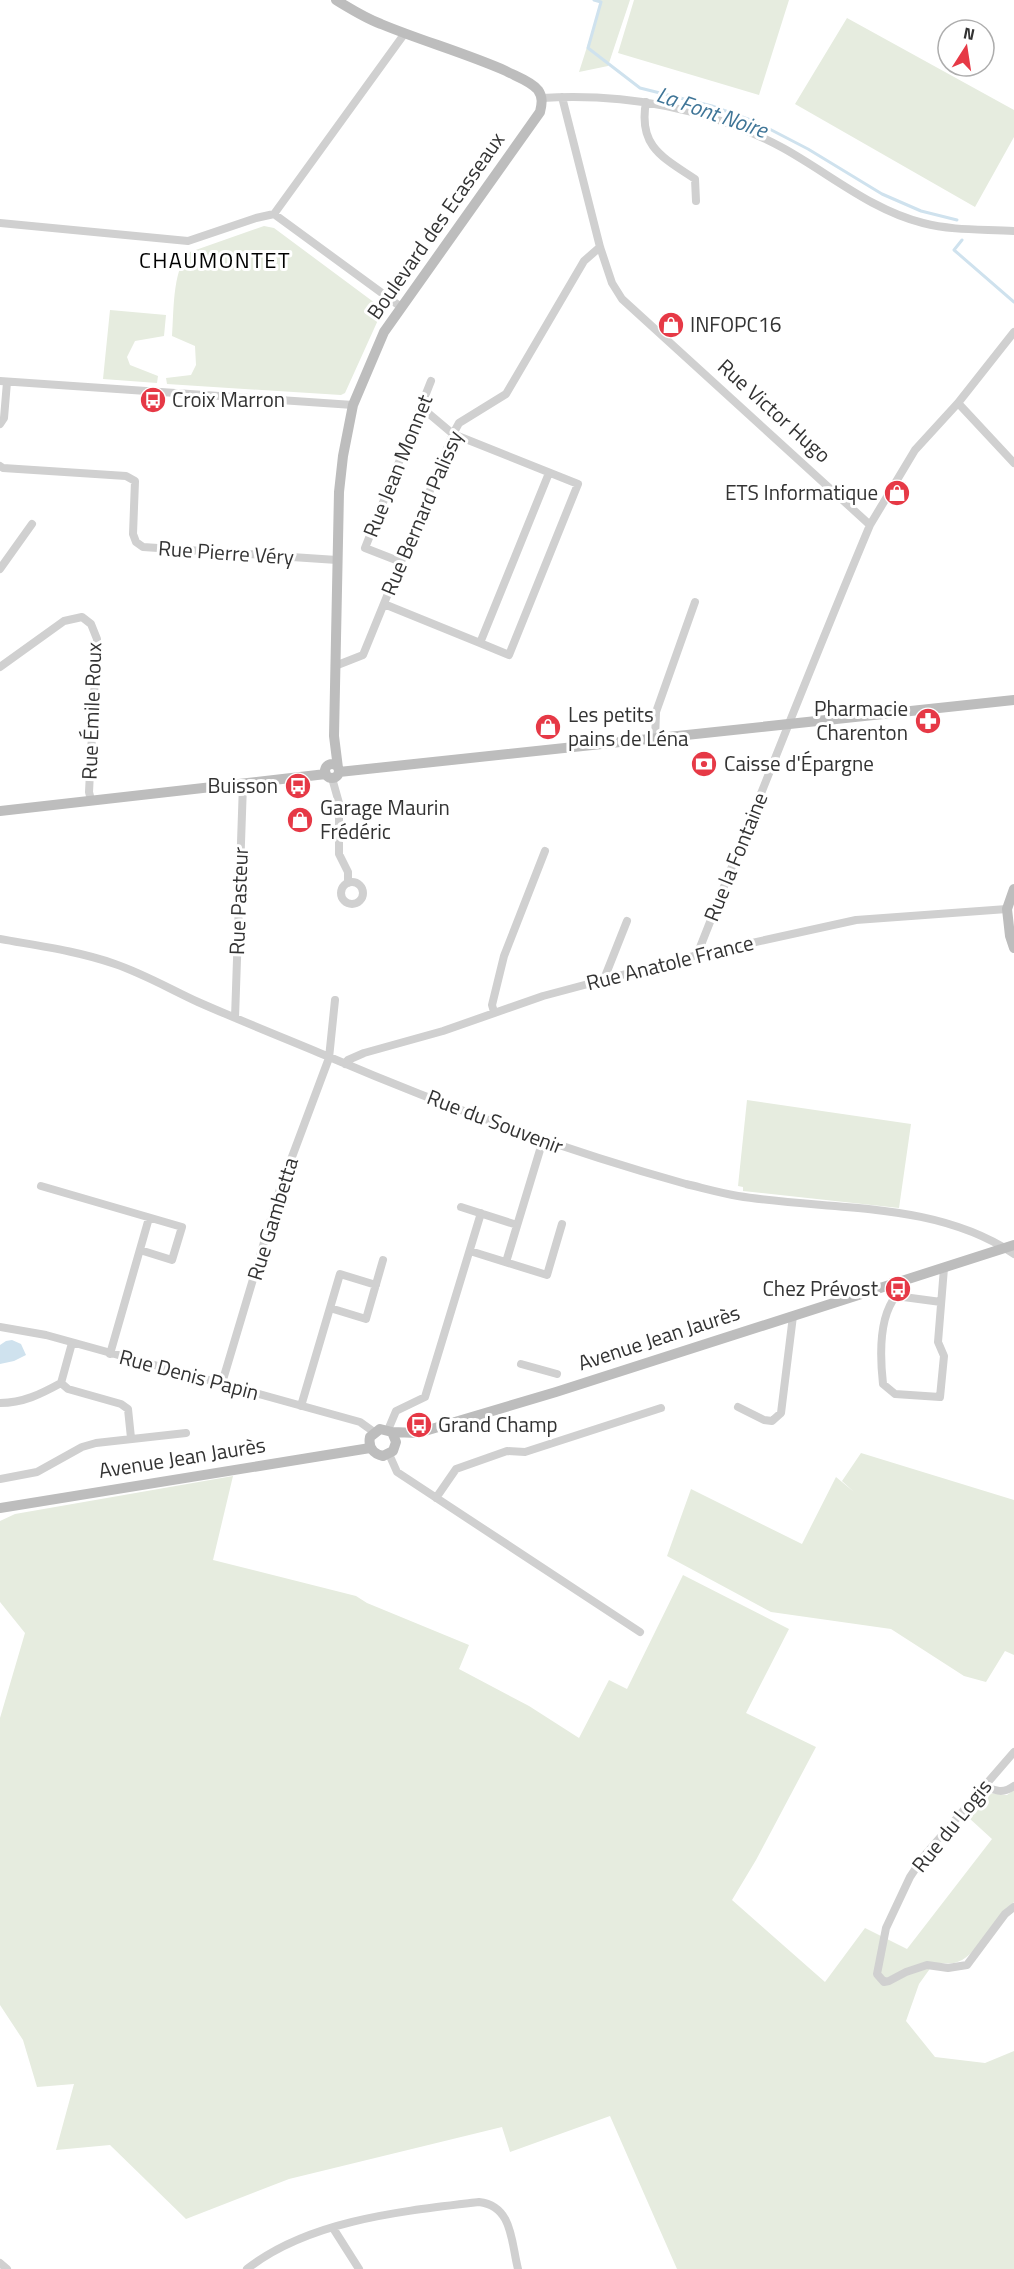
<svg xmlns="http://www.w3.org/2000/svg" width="1014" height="2269" font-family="'Titillium Web',sans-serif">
	<rect width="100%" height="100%" fill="#fff"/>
	<path fill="#e6ecdf" d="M594,0H630L608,66L579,72L601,3Z
		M634,0H789L759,95L618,53Z
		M847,18L1014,110V137L975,207L795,104Z
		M264,226L274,228L383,309L345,393L341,395L167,384L166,378L191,375L196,365L195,346L172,336C174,313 172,268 190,252Z
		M110,310L166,315L164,336L135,341L127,357L130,365L158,376L157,383L103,379Z
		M747,1100L911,1124L899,1208L743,1191V1187L738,1186Z
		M861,1453L1014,1500V1655L1005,1651L986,1682L964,1676L891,1629L771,1612L667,1556L691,1489L802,1544L836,1477L854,1492L842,1481Z
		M233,1476L213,1560L356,1596L367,1603L469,1645L459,1669L529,1706L579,1738L609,1680L627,1689L683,1575L789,1629L746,1713L816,1747L756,1860L732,1900L825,1982L865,1928L907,1949L992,1839L969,1818L989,1793L1007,1795L1014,1790V1902C997,1918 976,1959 954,1963C948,1964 940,1963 934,1963L919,1984L906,2021L935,2057L985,2063L1014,2051V2269H677L610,2116L510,2152L502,2127L289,2179L186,2219L110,2145L56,2150L74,2084L37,2087L23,2040L0,2005V1718L25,1633L0,1602V1521L15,1514Z"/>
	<path fill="#cfe2ee" d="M6,1341L12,1340L21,1344L26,1355L14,1361L0,1364V1345Z"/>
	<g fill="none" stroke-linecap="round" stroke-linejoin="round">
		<path stroke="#cfe2ee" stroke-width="3" d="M594,0L601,2L588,48L640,88L712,106L756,122L808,149L882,194L921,211L957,220
			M962,240L954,250L1014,302"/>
		<path stroke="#d0d0d0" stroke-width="8" d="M562,97L600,247L612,283L622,299L870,525C810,668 754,811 697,955
			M542,98C625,93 710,108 783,148C830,174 871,210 923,223C953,231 984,229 1014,231
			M646,102C638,146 662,157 695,179L696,201
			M274,214L405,33
			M0,223L188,241L256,218L274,214L401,307
			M0,381L353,405
			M958,403L1014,463
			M421,407L453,434L578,484L509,655L480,643
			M0,424L4,418L7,382
			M0,466L3,468L126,476L135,481L133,534L136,542L143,547L337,560
			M870,525L915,450L958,403L1014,332
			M401,562L365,548L431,381
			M0,569L32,524
			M384,604L480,643L549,473
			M335,666L363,655L453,434L459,423L506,394L584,261L600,247
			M0,667L64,621L82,617L91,624L97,639L89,792L91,800
			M655,740L656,712L695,602
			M332,778L339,803V854L348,872V883
			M341 893a11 11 0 1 1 22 0a11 11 0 1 1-22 0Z
			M0,939C39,946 78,951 115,964C144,974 170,989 198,1002C241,1021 284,1038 327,1056C444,1106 563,1150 686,1184C703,1188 721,1193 738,1196C829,1211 934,1200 1014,1254
			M604,979L627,921
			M494,1012L492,1005L504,956L545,851
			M235,1018L243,784
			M345,1064L348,1060L364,1053L443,1031L543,996L697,955L856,920L1007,909
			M41,1186L182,1227L172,1260L140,1250
			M461,1207L517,1225
			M470,1251L547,1275L562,1224
			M506,1262L543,1140
			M941,1302L896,1296C878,1318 880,1357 883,1384L895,1394L940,1397L944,1356L938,1342L944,1268
			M330,1308L366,1319L383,1260
			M0,1327L46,1335L360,1422L374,1432
			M110,1354L149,1218
			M521,1364L557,1374
			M61,1383L68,1389L121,1404L128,1409L131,1438
			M222,1383L280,1189L329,1058L335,1000
			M0,1403C23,1403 41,1394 61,1383L72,1343
			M301,1406L340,1274L376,1285
			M738,1407L764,1420L772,1421L781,1413L793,1316
			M388,1430L396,1411L425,1397L481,1213
			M389,1454L397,1472L640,1632
			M0,1479L37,1472L82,1447L96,1443L186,1433
			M436,1498L456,1469L507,1451L525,1452L661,1408
			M1014,1752L924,1856L910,1877L886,1928L877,1974L884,1982L889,1981L906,1972L927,1965L948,1968L967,1965L1005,1914L1014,1907
			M984,1786C996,1791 1003,1794 1014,1786
			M333,2228L359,2269
			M0,2263L7,2269
			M247,2269C309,2220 403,2211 479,2202C513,2206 511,2242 518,2269"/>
		<path stroke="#bdbdbd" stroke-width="10" d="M336,0C351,9 365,18 381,24C422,41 465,53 506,71C515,76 531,81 538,90C543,97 542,104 540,112L384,332L353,405L343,456L339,492L334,736L338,768
			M325 771a7 7 0 1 1 14 0a7 7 0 1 1-14 0Z
			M339,772L1014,700
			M0,811L326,774
			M1014,889L1007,909L1010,936L1014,948
			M392,1432L396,1442L393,1451L383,1456C373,1454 368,1447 370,1437L380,1429L392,1432L418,1433L556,1392L1014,1245
			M0,1508L370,1448"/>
	</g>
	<defs>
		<g id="shop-disc" transform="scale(1.35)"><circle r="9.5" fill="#e63946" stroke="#fff"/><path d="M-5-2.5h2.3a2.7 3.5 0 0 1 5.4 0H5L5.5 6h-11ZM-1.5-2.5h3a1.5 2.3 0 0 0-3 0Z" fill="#fff"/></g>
		<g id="bus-disc" transform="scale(1.35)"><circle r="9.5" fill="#e63946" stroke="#fff"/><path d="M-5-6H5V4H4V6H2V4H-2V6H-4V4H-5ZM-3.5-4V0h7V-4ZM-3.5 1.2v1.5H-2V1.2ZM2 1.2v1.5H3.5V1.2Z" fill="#fff"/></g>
		<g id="pharmacy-disc" transform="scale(1.35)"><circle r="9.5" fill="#e63946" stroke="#fff"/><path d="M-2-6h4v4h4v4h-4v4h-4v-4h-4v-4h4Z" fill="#fff"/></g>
		<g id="bank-disc" transform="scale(1.35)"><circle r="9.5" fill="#e63946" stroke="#fff"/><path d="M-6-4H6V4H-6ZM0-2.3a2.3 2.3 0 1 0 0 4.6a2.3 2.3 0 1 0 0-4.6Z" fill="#fff"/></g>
	</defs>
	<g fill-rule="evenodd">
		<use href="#shop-disc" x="671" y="325"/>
		<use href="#bus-disc" x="153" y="400"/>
		<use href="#shop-disc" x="897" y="493"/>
		<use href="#pharmacy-disc" x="928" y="721"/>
		<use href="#shop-disc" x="548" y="727"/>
		<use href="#bank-disc" x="704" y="764"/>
		<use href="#bus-disc" x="298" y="786"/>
		<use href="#shop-disc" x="300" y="820"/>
		<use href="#bus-disc" x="898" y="1289"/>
		<use href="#bus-disc" x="419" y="1425"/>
	</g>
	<g text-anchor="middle" stroke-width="6" stroke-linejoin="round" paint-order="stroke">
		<g font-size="21" fill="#333" stroke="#fff">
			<text transform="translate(436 226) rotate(-55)" y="7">Boulevard des Ecasseaux</text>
			<text transform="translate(774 411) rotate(42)" y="7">Rue Victor Hugo</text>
			<text transform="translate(398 466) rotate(-68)" y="7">Rue Jean Monnet</text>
			<text transform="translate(422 513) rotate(-67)" y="7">Rue Bernard Palissy</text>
			<text transform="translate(226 553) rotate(4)" y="7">Rue Pierre Véry</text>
			<text transform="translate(92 711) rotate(-88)" y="7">Rue Émile Roux</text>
			<text transform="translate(736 857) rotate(-68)" y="7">Rue la Fontaine</text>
			<text transform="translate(239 901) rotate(-88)" y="7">Rue Pasteur</text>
			<text transform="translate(670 963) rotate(-14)" y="7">Rue Anatole France</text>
			<text transform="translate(495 1122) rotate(21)" y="7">Rue du Souvenir</text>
			<text transform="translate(273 1219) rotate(-73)" y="7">Rue Gambetta</text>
			<text transform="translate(659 1338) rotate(-18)" y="7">Avenue Jean Jaurès</text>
			<text transform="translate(189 1375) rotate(15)" y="7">Rue Denis Papin</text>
			<text transform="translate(182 1458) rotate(-9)" y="7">Avenue Jean Jaurès</text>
			<text transform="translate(952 1826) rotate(-51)" y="7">Rue du Logis</text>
		</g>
		<g font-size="21" fill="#333" stroke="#fff" text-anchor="start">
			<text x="690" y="332">INFOPC16</text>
			<text x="172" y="407">Croix Marron</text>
			<text x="878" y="500" text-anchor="end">ETS Informatique</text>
			<text x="908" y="716" text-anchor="end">Pharmacie<tspan x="908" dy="24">Charenton</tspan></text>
			<text x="568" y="722">Les petits<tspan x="568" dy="24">pains de Léna</tspan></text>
			<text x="724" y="771">Caisse d'Épargne</text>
			<text x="278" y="793" text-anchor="end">Buisson</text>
			<text x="320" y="815">Garage Maurin<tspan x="320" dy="24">Frédéric</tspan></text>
			<text x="878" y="1296" text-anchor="end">Chez Prévost</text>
			<text x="438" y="1432">Grand Champ</text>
		</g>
		<g font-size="22" font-style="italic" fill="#3f7597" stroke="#fff">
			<text transform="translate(712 112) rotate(19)" y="8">La Font Noire</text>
		</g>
		<g font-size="22" letter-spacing="1.5" fill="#000" stroke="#fff">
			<text x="215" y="268">CHAUMONTET</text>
		</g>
	</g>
	<g transform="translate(966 48) rotate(12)"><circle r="28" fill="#ffffff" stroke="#adadad" stroke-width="1.5"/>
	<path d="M0-4.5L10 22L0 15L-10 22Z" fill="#e63946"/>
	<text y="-9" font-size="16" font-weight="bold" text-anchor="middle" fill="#333333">N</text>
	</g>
</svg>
